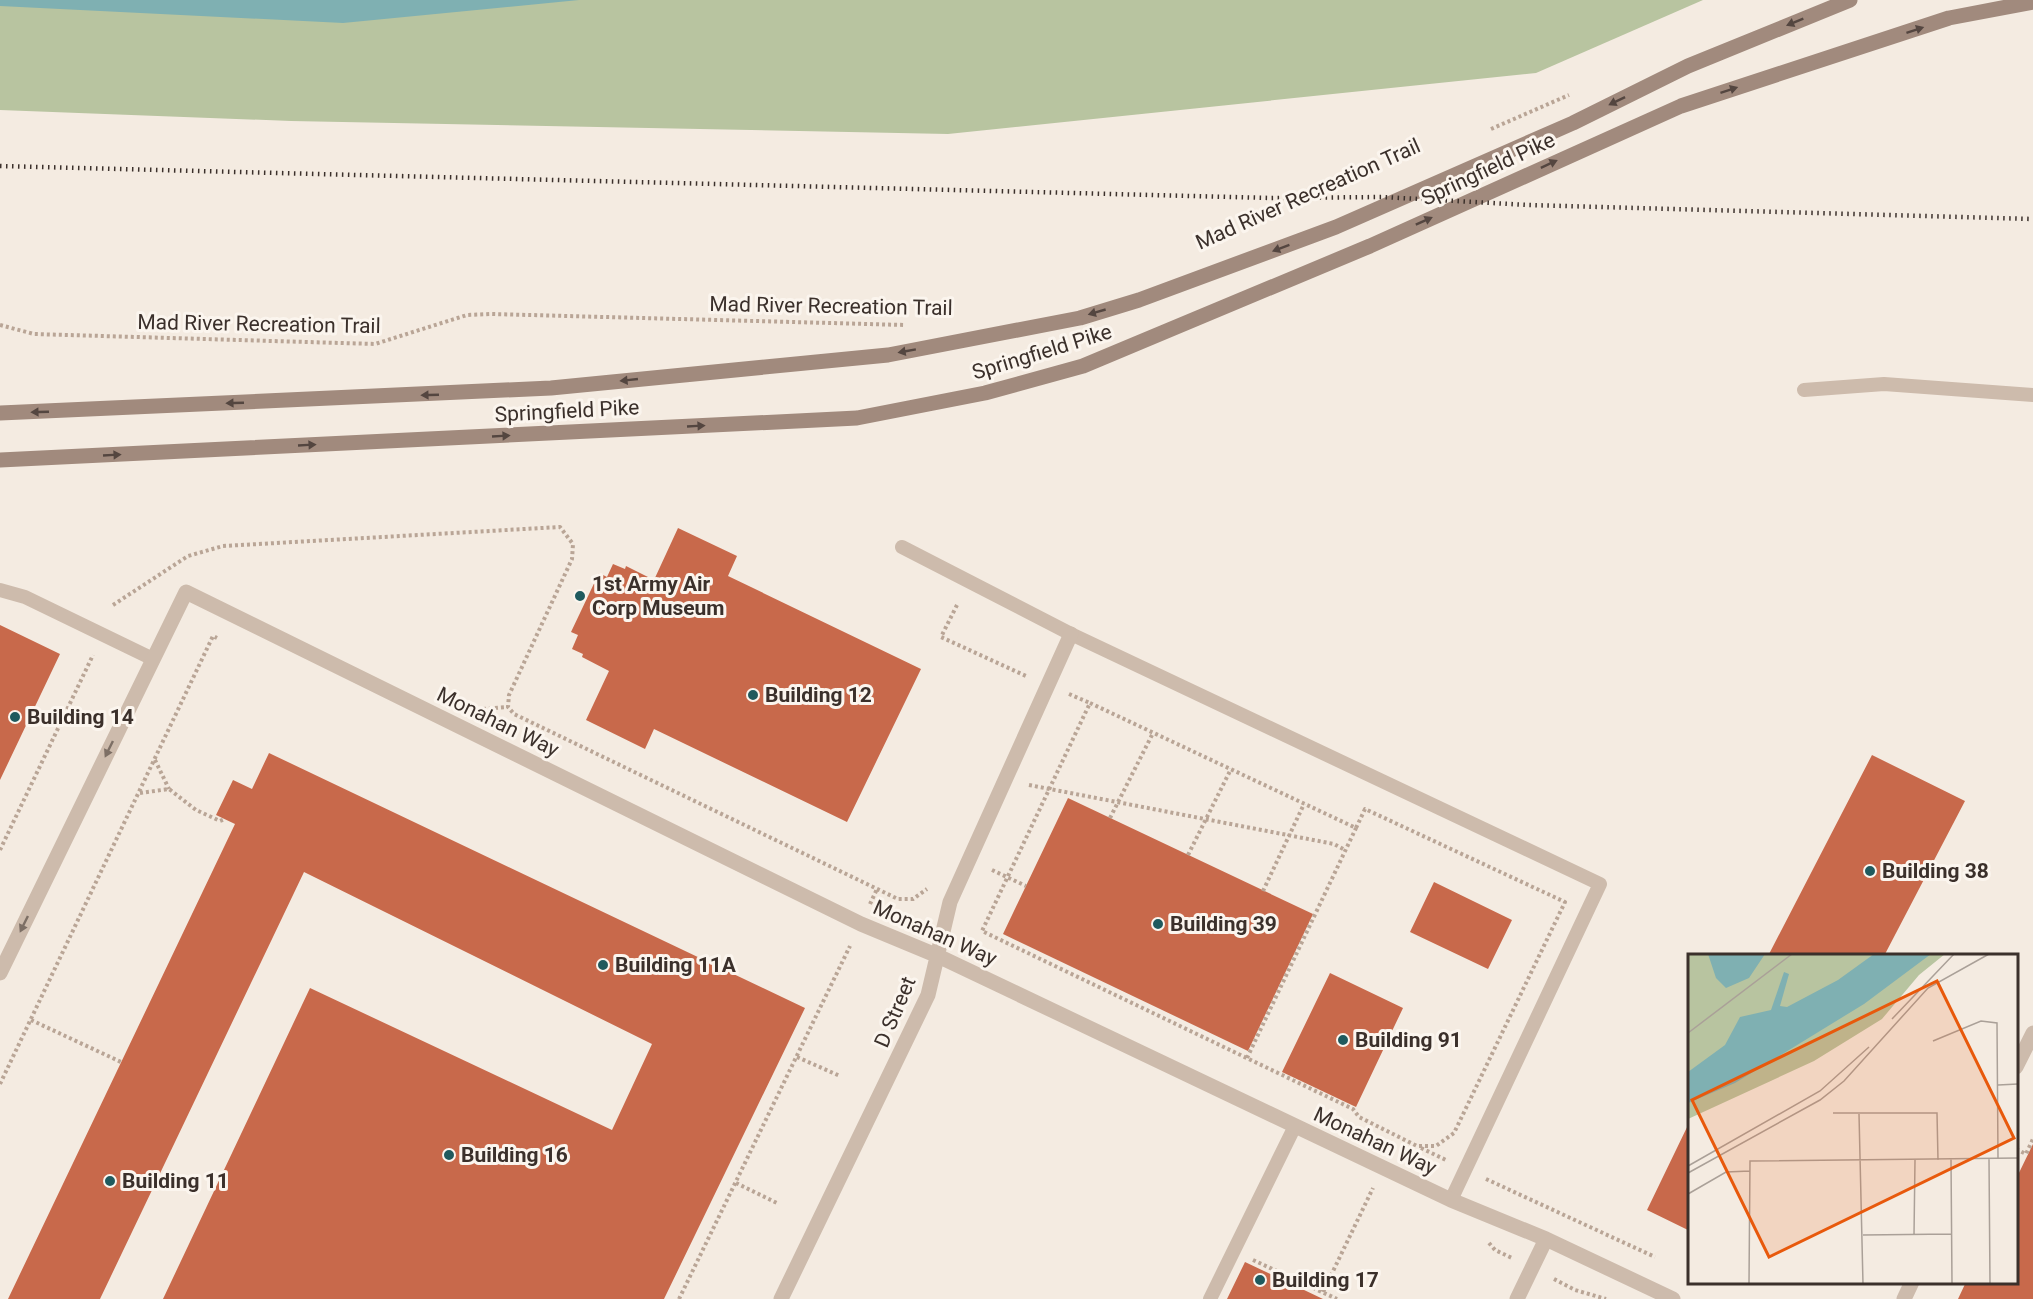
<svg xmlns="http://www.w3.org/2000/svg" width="2033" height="1299" font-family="Roboto,sans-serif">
	<rect width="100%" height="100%" fill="#f4ebe1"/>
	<path fill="#b8c4a0" d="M0,0H1703L1536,73L948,134L291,121L0,110Z"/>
	<path fill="#7fb0b2" d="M0,0H579L343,23L0,6Z"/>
	<path fill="#c8694b" d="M678,528L737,556L728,576L921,669L847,822L654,729L645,749L586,720L609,671L582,657L583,654L572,649L578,635L571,632L599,573L607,577L613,564L625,569L626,566L654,580Z
		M0,625L60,654L0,780Z
		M269,753L805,1008L664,1299H163L310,988L612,1130L652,1044L304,872L100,1299H8L235,824L216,815L233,780L252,789Z
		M1872,755L1965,801L1884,956H1768Z
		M1068,798L1313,914L1248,1051L1003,934Z
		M1434,882L1512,920L1488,969L1410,932Z
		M1330,973L1403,1008L1356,1107L1282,1072Z
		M1690,1121V1231L1647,1210Z
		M2033,1144V1299H1958L1966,1282H2016V1179Z
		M1245,1262L1323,1299H1227Z"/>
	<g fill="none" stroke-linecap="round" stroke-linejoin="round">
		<path stroke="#b9a596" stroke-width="4" stroke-dasharray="3 3" stroke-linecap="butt" d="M1491,129L1569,95
			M0,325L34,334L375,344L467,315L492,314L905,325
			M113,605L188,556L223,546L560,527L573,544L572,559L509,695L508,707L514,714L898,899H913L927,889
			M957,605L941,637L1026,676
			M1069,694L1090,703
			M1090,703L1356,828L1365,809L1565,902L1454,1133L1436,1146H1417L1359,1117L1353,1109L982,931Z
			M483,709L508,707
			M155,760L169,789
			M1029,785L1334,844L1345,850
			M140,793L169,789L196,810L220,821L225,819
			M1110,818L1153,733
			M0,850L93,655
			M1188,855L1231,769
			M992,870L1026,886
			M1263,891L1304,804
			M870,904L877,889
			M31,1020L121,1062
			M797,1057L840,1076
			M1247,1058L1356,828
			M0,1084L213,636L217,638
			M1421,1148L1446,1160
			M2016,1149L2026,1154L2033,1139
			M1486,1179L1655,1257
			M736,1183L779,1204
			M1489,1243L1495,1250L1512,1258
			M1253,1260L1337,1299
			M1554,1279L1575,1290L1606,1299
			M1323,1292L1373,1188
			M679,1299L850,946"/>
		<path stroke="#cdbbac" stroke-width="14" d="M1804,390L1884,384L2033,395
			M902,547L1071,634L1600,884L1451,1200
			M0,590L25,597L153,659
			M1210,1299L1295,1126"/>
		<path stroke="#cdbbac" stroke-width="15" d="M0,973L186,592L861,924L938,956L1451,1200L1546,1239L1673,1299
			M2016,1067L2033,1033
			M781,1299L928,995L950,902L1071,634
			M1517,1299L1546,1239
			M1904,1299L1912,1282"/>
		<path stroke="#a18a7d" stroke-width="15" d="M0,413L551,388L888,355L1080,318L1139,300L1336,227L1573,123L1688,66L1850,0
			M0,460L857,418L985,393L1083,366L1370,246L1681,106L1949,18L2033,2"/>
		<path stroke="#3b302b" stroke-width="4.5" stroke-dasharray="1.5 4.5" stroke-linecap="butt" d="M0,166L1271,198L1383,197L1528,205L2033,219"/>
	</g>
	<defs><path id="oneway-solid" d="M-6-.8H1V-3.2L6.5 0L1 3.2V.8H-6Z" transform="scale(1.5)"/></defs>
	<g fill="#544640">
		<use href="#oneway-solid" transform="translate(1795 22) rotate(158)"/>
		<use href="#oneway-solid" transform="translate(1915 30) rotate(-18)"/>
		<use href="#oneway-solid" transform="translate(1729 90) rotate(-18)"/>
		<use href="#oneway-solid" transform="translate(1617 101) rotate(154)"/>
		<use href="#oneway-solid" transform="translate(1549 164) rotate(-25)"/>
		<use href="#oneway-solid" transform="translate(1424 221) rotate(-24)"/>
		<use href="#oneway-solid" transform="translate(1281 248) rotate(159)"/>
		<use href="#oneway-solid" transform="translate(1097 312) rotate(164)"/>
		<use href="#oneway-solid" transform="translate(907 351) rotate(170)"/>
		<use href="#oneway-solid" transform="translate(629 380) rotate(174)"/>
		<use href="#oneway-solid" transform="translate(430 395) rotate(178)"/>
		<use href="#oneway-solid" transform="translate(235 403) rotate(178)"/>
		<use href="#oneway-solid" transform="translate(40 412) rotate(178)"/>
		<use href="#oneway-solid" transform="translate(696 426) rotate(-3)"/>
		<use href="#oneway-solid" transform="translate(501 436) rotate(-3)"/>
		<use href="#oneway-solid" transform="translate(307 445) rotate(-3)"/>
		<use href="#oneway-solid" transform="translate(112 455) rotate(-3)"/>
	</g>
	<g fill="#7d6f65">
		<use href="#oneway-solid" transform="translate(109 749) rotate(116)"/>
		<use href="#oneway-solid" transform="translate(24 924) rotate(116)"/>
	</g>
	<g fill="#1f5a5e" stroke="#fbf5ee" stroke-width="2">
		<circle cx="580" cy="596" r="6"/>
		<circle cx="753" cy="695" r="6"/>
		<circle cx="15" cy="717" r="6"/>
		<circle cx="1870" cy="871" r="6"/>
		<circle cx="1158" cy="924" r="6"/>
		<circle cx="603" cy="965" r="6"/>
		<circle cx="1343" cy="1040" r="6"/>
		<circle cx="449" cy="1155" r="6"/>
		<circle cx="110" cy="1181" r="6"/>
		<circle cx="1260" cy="1280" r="6"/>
	</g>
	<g text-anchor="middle" stroke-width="6" stroke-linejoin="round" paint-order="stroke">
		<g font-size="21" fill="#3b302b" stroke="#fbf5ee">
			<text transform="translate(1488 169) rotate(-25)" y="7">Springfield Pike</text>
			<text transform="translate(1308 194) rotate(-24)" y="7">Mad River Recreation Trail</text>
			<text transform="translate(831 306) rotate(1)" y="7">Mad River Recreation Trail</text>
			<text transform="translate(259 324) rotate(1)" y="7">Mad River Recreation Trail</text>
			<text transform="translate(1042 352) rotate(-17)" y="7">Springfield Pike</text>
			<text transform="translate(567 411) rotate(-3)" y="7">Springfield Pike</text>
			<text transform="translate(498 722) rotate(26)" y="7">Monahan Way</text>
			<text transform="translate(935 933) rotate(24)" y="7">Monahan Way</text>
			<text transform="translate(895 1012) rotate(-67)" y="7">D Street</text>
			<text transform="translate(1375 1141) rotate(25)" y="7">Monahan Way</text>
		</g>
		<g font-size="21" font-weight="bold" fill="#3b302b" stroke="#fbf5ee" text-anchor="start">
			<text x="592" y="591">1st Army Air<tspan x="592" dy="24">Corp Museum</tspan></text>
			<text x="765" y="702">Building 12</text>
			<text x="27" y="724">Building 14</text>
			<text x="1882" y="878">Building 38</text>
			<text x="1170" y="931">Building 39</text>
			<text x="615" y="972">Building 11A</text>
			<text x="1355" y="1047">Building 91</text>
			<text x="461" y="1162">Building 16</text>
			<text x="122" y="1188">Building 11</text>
			<text x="1272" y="1287">Building 17</text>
		</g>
	</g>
	<g transform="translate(1688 954)">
		<rect width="330" height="330" fill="#f4ebe1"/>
		<path d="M0,0H257L231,21L194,65L126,107L0,165Z" fill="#b8c4a0"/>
		<path d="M20,0H77L61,24L38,34L28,24ZM186,0H243L176,50L47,129L0,149V118L37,91L52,63L83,56L96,18L101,20L92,52L99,53L150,26Z" fill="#7fb0b2"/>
		<path fill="none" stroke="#aaa098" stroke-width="1.5" d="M204,65L266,0M0,79L104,0M245,87L293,67L309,69L310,204M310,131L330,130M145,159H249L250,206M171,160L175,330M263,205L264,330M301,205L302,330M0,212L132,137L181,93M0,219L132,146L156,127L240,34L301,0M0,240L38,218L62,217M175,281L264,280M226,281L227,206M61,330L62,207L330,204"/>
		<path fill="#e8590c" fill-opacity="0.15" stroke="#e8590c" stroke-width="3" d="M249,27L326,184L81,303L4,146Z"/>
		<rect width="330" height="330" fill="none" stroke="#3b302b" stroke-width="3"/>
	</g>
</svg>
